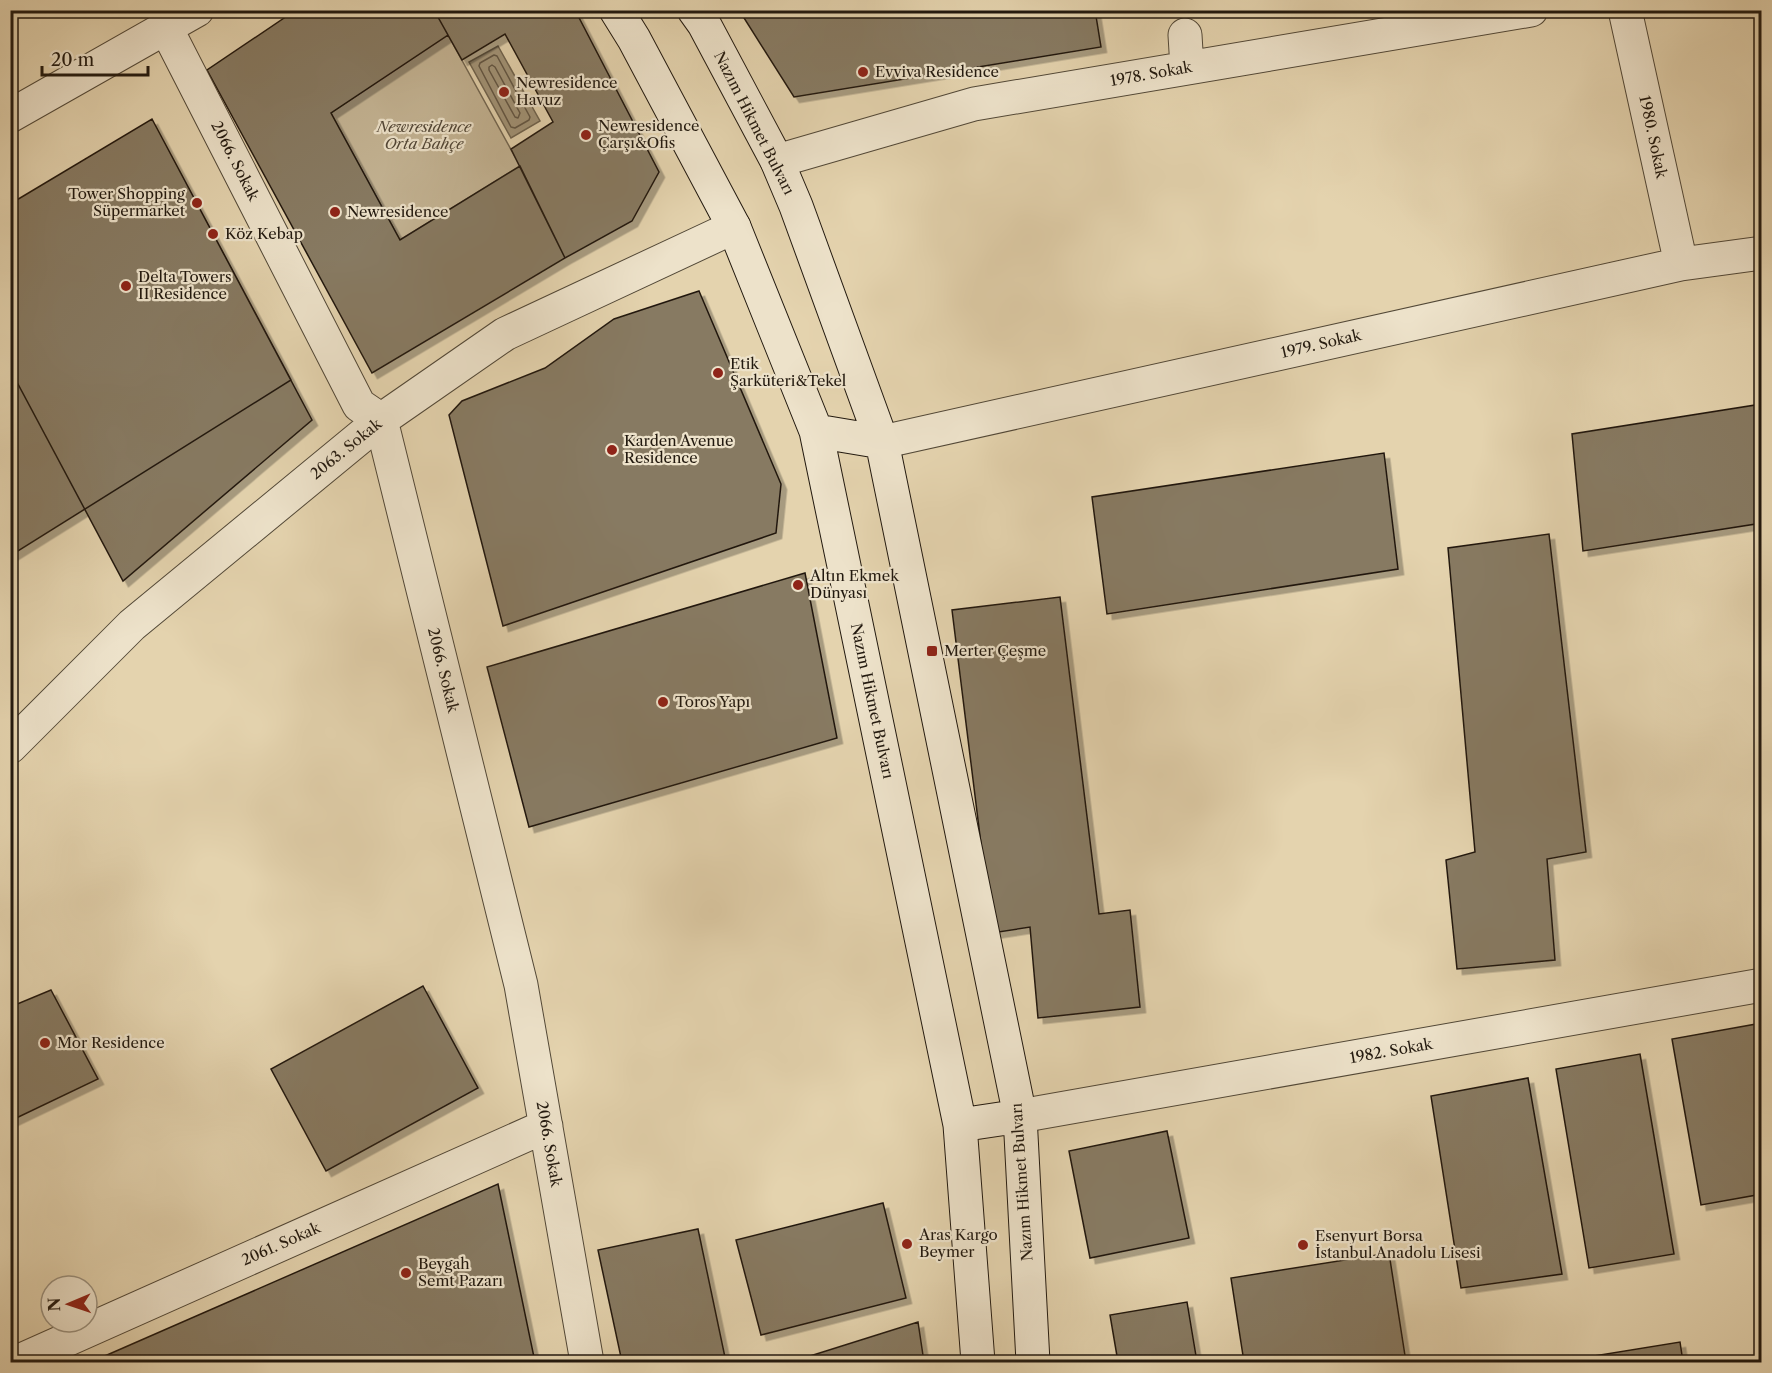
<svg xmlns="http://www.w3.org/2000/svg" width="1772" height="1373" font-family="'Libre Caslon Text',serif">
	<defs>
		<filter id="shadow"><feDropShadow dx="5.5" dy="5.5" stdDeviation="0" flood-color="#0004"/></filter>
	</defs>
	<rect width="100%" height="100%" fill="#e4d3ae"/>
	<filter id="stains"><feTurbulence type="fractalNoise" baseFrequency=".00333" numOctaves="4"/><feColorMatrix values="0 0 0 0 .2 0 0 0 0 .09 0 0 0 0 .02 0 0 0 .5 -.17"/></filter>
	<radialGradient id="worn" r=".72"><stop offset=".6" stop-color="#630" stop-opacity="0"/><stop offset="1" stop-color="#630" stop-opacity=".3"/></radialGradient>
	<path fill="#c3b393" stroke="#726651" stroke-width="1.5" d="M448,35L520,166L400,240L331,113Z"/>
	<path fill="#a29478" stroke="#6f634e" stroke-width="1.5" d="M498,46L540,121L511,138L469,62Z"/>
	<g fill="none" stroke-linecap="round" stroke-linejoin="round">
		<path stroke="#625644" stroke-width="1.5" d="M494,55L497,56L530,117L529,120L515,128L511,127L479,66L480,63Z
			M492,65L495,67L520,113L518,118L515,117L489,70V67Z"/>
	</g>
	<path fill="#877a62" stroke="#22190f" stroke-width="1.5" filter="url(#shadow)" d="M296,10H434L448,35L331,113L400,240L520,166L565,258L372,373L207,70Z
		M434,10H575L659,172L632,221L565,258L511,149L553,122L505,34L462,60Z
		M739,10H1095L1101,47L794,97Z
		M152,119L312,420L123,581L10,369V204Z
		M152,119L291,380L10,556V204Z
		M699,291L781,484L776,533L503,626L449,415L462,401L545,368L614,319Z
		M1762,404V523L1583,551L1572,434Z
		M1384,453L1398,569L1107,614L1092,497Z
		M1549,534L1586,852L1547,859L1555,960L1457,969L1446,860L1475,852L1448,548Z
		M805,573L837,738L529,827L487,667Z
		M1060,597L1099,914L1130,910L1140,1007L1038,1018L1030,927L992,933L952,610Z
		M423,986L478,1088L326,1171L271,1069Z
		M51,990L98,1079L10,1121V1007Z
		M1762,1023V1194L1701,1205L1672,1039Z
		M1640,1054L1674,1254L1589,1268L1556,1069Z
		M1528,1078L1562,1274L1461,1288L1431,1096Z
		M1167,1131L1189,1238L1090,1258L1069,1151Z
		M498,1184L535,1362H91Z
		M883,1203L906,1298L761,1335L736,1240Z
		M698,1229L726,1362H622L598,1250Z
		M1389,1253L1406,1362H1244L1231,1278Z
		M1187,1302L1197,1362H1118L1110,1315Z
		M918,1322L924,1362H791Z
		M1680,1342L1683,1362H1557Z"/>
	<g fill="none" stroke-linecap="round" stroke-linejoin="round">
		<g stroke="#524837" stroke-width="35">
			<path id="street" d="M1625,10L1681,264
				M166,28L359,405L381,420L521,985L587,1362
				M1185,35L1187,68
				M10,116L197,10
				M777,161L974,104L1531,10
				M882,442L1681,264L1762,253
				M10,747L132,625L381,420L505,334L734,227
				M1020,1116L1762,985
				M17,1362L546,1126"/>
		</g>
		<g stroke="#22190f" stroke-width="35">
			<path id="secondary" d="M616,10L634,39L734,227L816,431L960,1125L978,1362
				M694,10L704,24L777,161L796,206L882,442L1020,1116L1033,1362
				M816,431L882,442
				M960,1125L1020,1116"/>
		</g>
		<use href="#street" stroke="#ede2ca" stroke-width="33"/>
		<use href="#secondary" stroke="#ede2ca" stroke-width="33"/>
	</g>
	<g fill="#8f2418" stroke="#ede2ca" stroke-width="2">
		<circle cx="863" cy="72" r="6"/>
		<circle cx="504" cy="92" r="6"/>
		<circle cx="586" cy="135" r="6"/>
		<circle cx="197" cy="203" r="6"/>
		<circle cx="335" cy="212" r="6"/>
		<circle cx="213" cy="234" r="6"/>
		<circle cx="126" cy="286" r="6"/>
		<circle cx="718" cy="373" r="6"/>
		<circle cx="612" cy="450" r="6"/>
		<circle cx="798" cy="585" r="6"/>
		<rect x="926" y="645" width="12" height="12" rx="3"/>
		<circle cx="663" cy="702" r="6"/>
		<circle cx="45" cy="1043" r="6"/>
		<circle cx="907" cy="1244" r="6"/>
		<circle cx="1303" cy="1245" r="6"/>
		<circle cx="406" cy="1273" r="6"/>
	</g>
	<g text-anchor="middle" stroke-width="4.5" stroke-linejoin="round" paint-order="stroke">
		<g font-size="15" fill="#22190f" stroke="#ede2ca" text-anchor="start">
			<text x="875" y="77">Evviva Residence</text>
			<text x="516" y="88">Newresidence<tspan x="516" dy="17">Havuz</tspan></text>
			<text x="598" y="131">Newresidence<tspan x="598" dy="17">Çarşı&amp;Ofis</tspan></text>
			<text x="185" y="199" text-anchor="end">Tower Shopping<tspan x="185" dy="17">Süpermarket</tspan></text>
			<text x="347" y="217">Newresidence</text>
			<text x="225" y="239">Köz Kebap</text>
			<text x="138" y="282">Delta Towers<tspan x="138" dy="17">II Residence</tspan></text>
			<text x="730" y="369">Etik<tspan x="730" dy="17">Şarküteri&amp;Tekel</tspan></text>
			<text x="624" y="446">Karden Avenue<tspan x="624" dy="17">Residence</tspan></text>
			<text x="810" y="581">Altın Ekmek<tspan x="810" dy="17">Dünyası</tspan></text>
			<text x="944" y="656">Merter Çeşme</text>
			<text x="675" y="707">Toros Yapı</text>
			<text x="57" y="1048">Mor Residence</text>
			<text x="919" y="1240">Aras Kargo<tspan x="919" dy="17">Beymer</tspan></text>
			<text x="1315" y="1241">Esenyurt Borsa<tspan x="1315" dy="17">İstanbul Anadolu Lisesi</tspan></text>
			<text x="418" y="1269">Beygah<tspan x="418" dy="17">Semt Pazarı</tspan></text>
		</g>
		<g font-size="15" fill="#22190f" stroke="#ede2ca">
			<text transform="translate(1151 74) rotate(-10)" y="5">1978. Sokak</text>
			<text transform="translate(754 123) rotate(63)" y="5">Nazım Hikmet Bulvarı</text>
			<text transform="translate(1653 137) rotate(78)" y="5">1980. Sokak</text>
			<text transform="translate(235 161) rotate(63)" y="5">2066. Sokak</text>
			<text transform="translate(1321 344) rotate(-13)" y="5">1979. Sokak</text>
			<text transform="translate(346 449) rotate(-39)" y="5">2063. Sokak</text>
			<text transform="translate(443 670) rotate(76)" y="5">2066. Sokak</text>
			<text transform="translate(872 701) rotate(78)" y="5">Nazım Hikmet Bulvarı</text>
			<text transform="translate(1391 1051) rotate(-10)" y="5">1982. Sokak</text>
			<text transform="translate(549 1144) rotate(80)" y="5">2066. Sokak</text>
			<text transform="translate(1022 1182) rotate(-94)" y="5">Nazım Hikmet Bulvarı</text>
			<text transform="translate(281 1244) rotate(-24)" y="5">2061. Sokak</text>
		</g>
		<g font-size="15" font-style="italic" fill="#524737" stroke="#ede2ca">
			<text x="424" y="132">Newresidence<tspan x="424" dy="17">Orta Bahçe</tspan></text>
		</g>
	</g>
	<rect width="1772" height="1373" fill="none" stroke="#e4d3ae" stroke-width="36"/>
	<rect x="12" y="12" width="1748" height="1349" fill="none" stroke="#22190f" stroke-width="3"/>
	<rect x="18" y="18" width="1736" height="1337" fill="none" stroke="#22190f" stroke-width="1.5"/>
	<g transform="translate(69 1304) rotate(268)"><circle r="28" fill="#ede2ca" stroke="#9c927f" stroke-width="1.5"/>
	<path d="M0-4.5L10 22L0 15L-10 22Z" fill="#8f2418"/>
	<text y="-9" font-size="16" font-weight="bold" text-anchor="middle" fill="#22190f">N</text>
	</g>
	<path d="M42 66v9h106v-9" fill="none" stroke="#22190f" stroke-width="3"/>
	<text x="51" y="66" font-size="18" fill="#22190f" stroke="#ede2ca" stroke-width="4.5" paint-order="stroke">20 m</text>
	<rect width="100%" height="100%" filter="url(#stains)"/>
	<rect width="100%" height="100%" fill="url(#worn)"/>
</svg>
